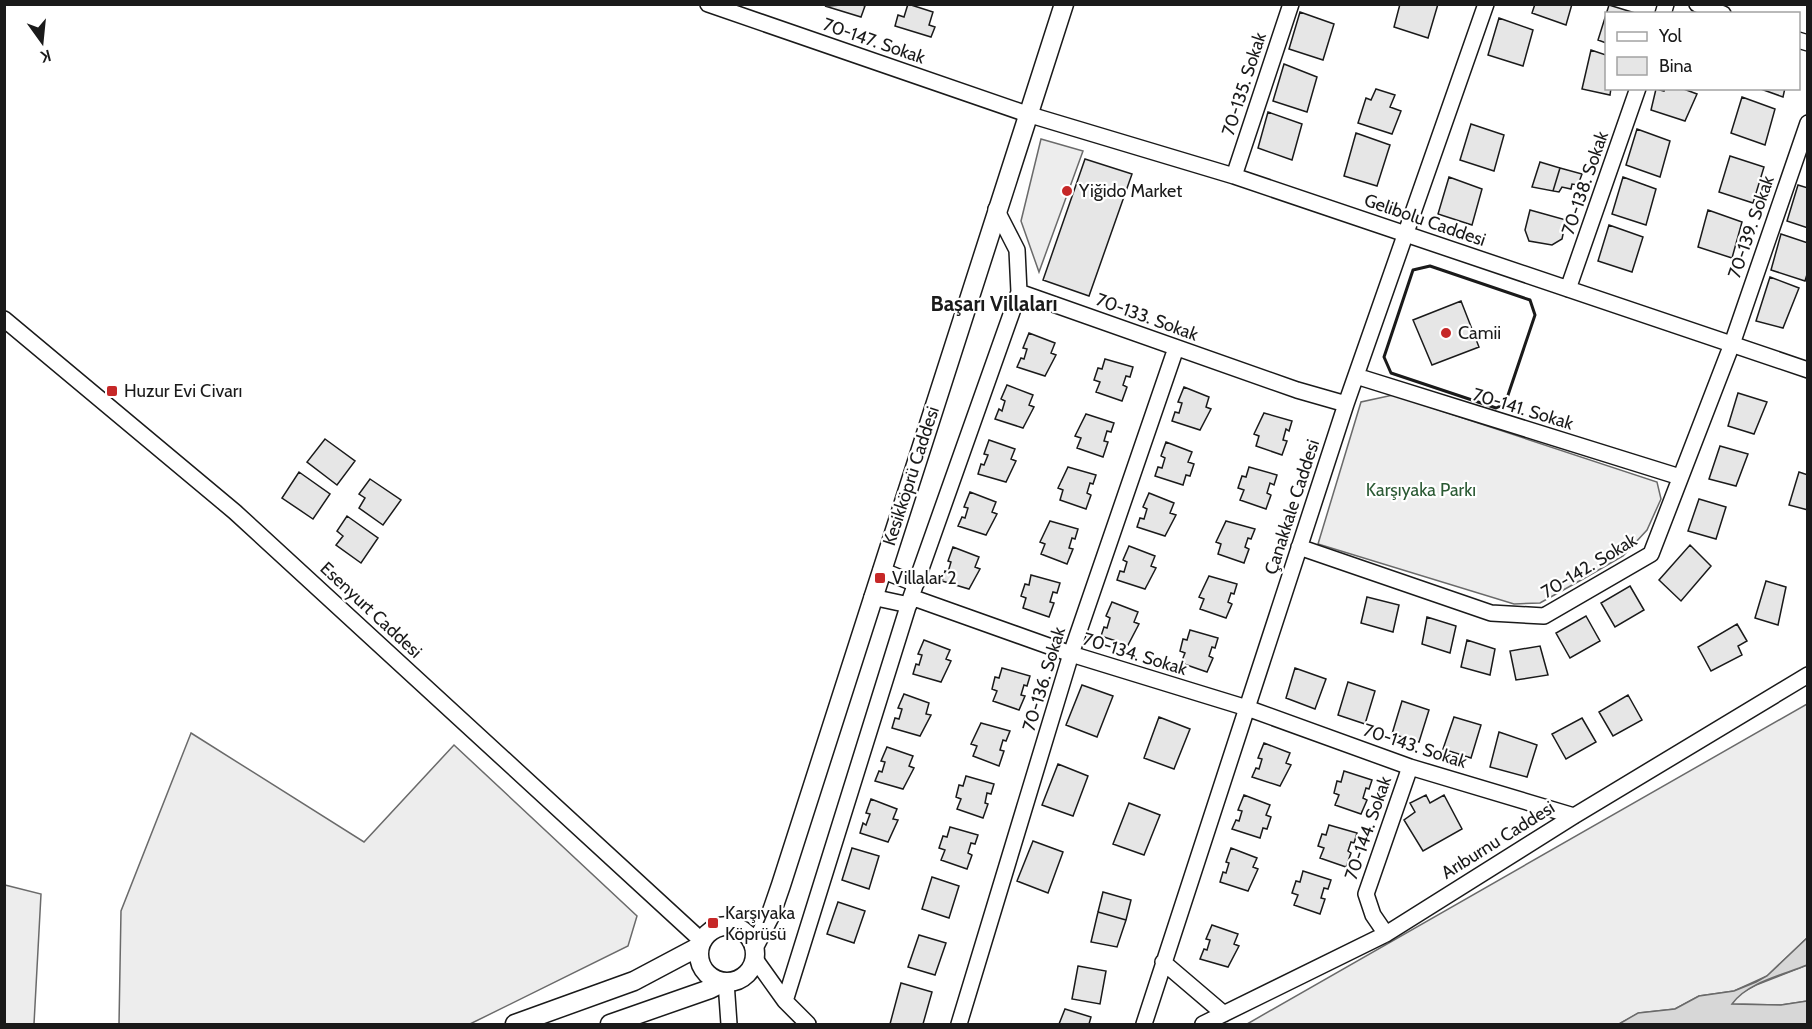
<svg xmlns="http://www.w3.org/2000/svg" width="1812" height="1029" font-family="Cabin,sans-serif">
	<rect width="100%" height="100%" fill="#fff"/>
	<path fill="#ededed" stroke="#6a6a6a" stroke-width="1.5" d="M1041,139L1083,151L1039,272L1021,221Z
		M1393,395L1657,482L1661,499L1647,530L1623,556L1583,579L1540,603L1514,604L1318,544L1361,402Z
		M1807,704V938L1767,976L1734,991L1699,996L1675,1009L1639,1013L1619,1024H1247Z
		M191,733L364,842L454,745L637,916L628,946L470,1024H119L121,911Z
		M5,885L41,894L34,1024H5Z
		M1807,965V1001L1781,1005L1731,1004L1739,994L1756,985Z"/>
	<path fill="#d7d7d7" stroke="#6a6a6a" stroke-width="1.5" d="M1807,938V965C1783,975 1748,982 1732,1004L1781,1005L1807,1001V1024H1619L1638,1013L1675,1009L1699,996L1734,991L1756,982L1767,976Z"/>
	<path fill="#e6e6e6" stroke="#1a1a1a" stroke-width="1.5" d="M860,4L865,6L861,17L825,6Z
		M908,4L933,12L929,25L935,27L931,37L895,26L898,15L904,17Z
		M1400,4H1438L1428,38L1394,27Z
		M1535,4H1572L1566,25L1532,13Z
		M1609,5L1635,13L1606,14V43L1598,40Z
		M1300,12L1334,24L1323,60L1289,49Z
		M1499,18L1533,30L1523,66L1488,55Z
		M1591,50L1606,55V88H1611L1610,95L1582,89Z
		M1284,64L1317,77L1307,112L1273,101Z
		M1665,88H1681L1697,94L1685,121L1651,110L1656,89L1664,91Z
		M1758,88H1785L1783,97Z
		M1376,89L1395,95L1390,107L1401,111L1392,134L1358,123L1366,98L1371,100Z
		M1742,97L1775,109L1765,145L1731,133Z
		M1268,112L1302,124L1292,160L1258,148Z
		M1471,124L1504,135L1494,171L1460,160Z
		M1637,129L1670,141L1660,177L1626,165Z
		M1356,133L1390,145L1377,186L1344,176Z
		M1730,156L1764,167L1753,203L1719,192Z
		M1085,159L1132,174L1089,296L1043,280Z
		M1540,162L1560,168L1553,191L1532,187Z
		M1560,168L1582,174L1578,185L1572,184L1571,189L1562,187L1559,192L1553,191Z
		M1449,177L1482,189L1472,225L1438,214Z
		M1623,177L1656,189L1646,225L1612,214Z
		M1798,185L1808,188V228L1787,221Z
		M1530,210L1566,220L1562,239L1552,245L1529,241L1525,230Z
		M1708,210L1742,222L1732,258L1698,247Z
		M1609,225L1643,237L1632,272L1598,261Z
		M1781,234L1808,243V271L1805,281L1771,270Z
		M1770,277L1799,288L1783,328L1756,321Z
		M1461,301L1479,347L1432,365L1413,320Z
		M1029,333L1055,343L1051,353L1056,355L1045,376L1017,367L1021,358L1024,359L1027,349L1023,348Z
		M1105,359L1133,367L1130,377L1126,376L1123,385L1127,387L1122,401L1096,392L1100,382L1094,380L1098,368L1102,369Z
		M1007,385L1033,395L1029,405L1034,407L1023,428L995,419L999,409L1002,411L1005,401L1001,399Z
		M1184,387L1209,397L1206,407L1211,409L1200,430L1172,421L1175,412L1179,413L1182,403L1178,402Z
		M1738,393L1767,402L1754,434L1728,426Z
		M1264,413L1292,421L1289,431L1286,429L1283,440L1287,441L1282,455L1256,446L1259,436L1254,434Z
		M1086,414L1114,423L1111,432L1107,431L1104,441L1108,442L1103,457L1077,448L1081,438L1075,436Z
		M325,439L355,461L337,485L307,462Z
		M989,440L1015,449L1011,459L1016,461L1006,482L978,474L981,464L984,465L988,455L984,454Z
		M1166,442L1192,452L1188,462L1194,464L1190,476L1186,475L1183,485L1155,476L1158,467L1162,468L1165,458L1161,456Z
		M1720,446L1748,454L1736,486L1709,479Z
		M1068,467L1096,475L1093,484L1090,483L1087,493L1091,495L1086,509L1060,500L1063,490L1058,488Z
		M1249,467L1277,475L1274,485L1270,483L1267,493L1271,495L1266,509L1240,500L1244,490L1238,488L1242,476L1246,477Z
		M299,472L330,494L313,519L282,498Z
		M1799,472L1808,475V510L1789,505Z
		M370,479L401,500L383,525L359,508L365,498L359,494Z
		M970,492L996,502L992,512L997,514L986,535L958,526L962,517L965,518L968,508L964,507Z
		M1149,493L1174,503L1170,513L1176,515L1165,536L1137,527L1140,518L1144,519L1147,509L1143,507Z
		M1699,499L1726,507L1716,539L1688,531Z
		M347,516L378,538L361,563L336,545L343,536L337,531Z
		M1050,521L1078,529L1075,539L1072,538L1069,548L1073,549L1067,564L1041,554L1045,544L1040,542Z
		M1226,521L1255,529L1251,539L1248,538L1245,547L1249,549L1244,563L1218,554L1221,544L1216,542Z
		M1690,545L1711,566L1681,601L1659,580Z
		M1129,546L1155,556L1151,566L1156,568L1145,589L1117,580L1120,571L1124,572L1127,562L1123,560Z
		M953,547L979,557L975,567L980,569L969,589L942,581L945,571L948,572L951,562L948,561Z
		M1031,575L1060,583L1057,593L1053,592L1050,602L1054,603L1049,617L1023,608L1026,598L1021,596L1025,584L1029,585Z
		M1209,576L1237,584L1234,594L1231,593L1228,602L1232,604L1226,618L1200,609L1204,599L1199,597Z
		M1766,581L1786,587L1778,625L1755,618Z
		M1630,586L1644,610L1615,627L1601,603Z
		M1367,597L1399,605L1393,632L1361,623Z
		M1112,602L1138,612L1134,622L1139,624L1128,645L1101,636L1104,627L1107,628L1110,618L1106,616Z
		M1586,616L1600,641L1570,658L1556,633Z
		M1427,617L1456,626L1450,653L1422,644Z
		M1737,624L1747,641L1738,646L1742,655L1711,671L1698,647Z
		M1190,630L1218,638L1215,648L1212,647L1209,656L1213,658L1207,672L1181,663L1185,653L1180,651L1183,639L1187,640Z
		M924,640L950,650L946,659L951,661L941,682L913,674L916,664L919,665L922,655L918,654Z
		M1467,640L1495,649L1490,675L1461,667Z
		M1540,646L1548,675L1516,680L1510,651Z
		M1002,668L1030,676L1027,686L1024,685L1021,695L1025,696L1019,710L993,701L997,691L992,689L995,677L999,678Z
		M1295,668L1326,679L1315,709L1286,698Z
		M1348,682L1375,691L1365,724L1338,715Z
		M1082,685L1113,696L1097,737L1066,725Z
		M904,694L929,703L926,714L931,715L920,736L892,728L895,718L899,719L902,709L898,708Z
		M1628,695L1642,720L1613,736L1599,712Z
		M1402,701L1429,710L1419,742L1392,734Z
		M1159,717L1190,729L1174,769L1144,758Z
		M1454,717L1481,725L1471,758L1443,749Z
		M1582,718L1596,742L1566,759L1552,734Z
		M981,723L1010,731L1006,741L1003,740L1000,750L1004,751L999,766L973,756L977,746L971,744Z
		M1499,732L1537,745L1527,777L1490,767Z
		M1264,743L1290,753L1286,763L1291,765L1280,786L1252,777L1256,768L1259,769L1262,759L1258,758Z
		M887,747L913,756L909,766L914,768L903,789L875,781L879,771L882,772L885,762L881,761Z
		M1058,764L1088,776L1073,816L1042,805Z
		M1344,771L1372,780L1369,789L1366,788L1363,798L1367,800L1361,814L1335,805L1339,795L1334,793L1337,781L1341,782Z
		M966,776L994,784L991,794L987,793L985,803L988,804L983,818L957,809L961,799L956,797L959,785L963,786Z
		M1244,795L1270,805L1266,815L1271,817L1267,829L1263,828L1260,838L1232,829L1236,820L1239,821L1242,811L1238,810Z
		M1426,795L1430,803L1444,795L1462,829L1423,851L1404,820L1415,812L1410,803Z
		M871,799L897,809L893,819L898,820L888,842L860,833L863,823L866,825L870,814L866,813Z
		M1129,803L1160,815L1144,855L1113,844Z
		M1329,825L1357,833L1354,843L1351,842L1348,851L1351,853L1346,867L1320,858L1324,848L1318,846L1322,834L1326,835Z
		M950,827L978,835L975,844L971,843L968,853L972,855L967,869L941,860L945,850L939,848L943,836L947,837Z
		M1033,841L1063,852L1048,893L1017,881Z
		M852,848L879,856L869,889L842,880Z
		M1231,848L1257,858L1253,867L1258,869L1248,891L1220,882L1223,872L1226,873L1229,863L1226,862Z
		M1303,871L1331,880L1328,889L1324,888L1321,898L1325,899L1320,914L1294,905L1298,895L1292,893L1296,881L1300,882Z
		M932,877L959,886L949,918L922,909Z
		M1103,892L1131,900L1126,920L1098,912Z
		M838,902L865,911L854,943L827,934Z
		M1098,912L1126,920L1117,947L1091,942Z
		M1212,925L1238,934L1234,944L1239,946L1228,967L1200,959L1204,949L1207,950L1210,940L1206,939Z
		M919,935L946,943L935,975L908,967Z
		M1078,966L1106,971L1100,1004L1072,999Z
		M901,983L932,992L923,1024H890Z
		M1065,1009L1091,1017L1089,1024H1059Z"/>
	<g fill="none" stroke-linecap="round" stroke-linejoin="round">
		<g stroke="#1a1a1a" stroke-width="18">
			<path id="minor" d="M708,4L1027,114L1234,176L1808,370
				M1697,4L1723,14
				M1663,14L1666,4
				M1798,40L1808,43
				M1234,176L1291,4
				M996,209L1017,250L1019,292L1297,390L1346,404
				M1568,289L1638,88
				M4,319L235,512L702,941
				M1356,376L1680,477
				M1299,547L1491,613L1544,616L1651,554L1732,344L1808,123
				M881,570L916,584
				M872,597L909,605
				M911,597L1071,654L1247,708L1410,767L1574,816
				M1386,934L1373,915L1366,894L1410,767
				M755,959L785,1001L808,1024
				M1163,962L1224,1014
				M726,982L729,1024
				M785,1001L911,597L1019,292
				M959,1024L1071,654L1176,348
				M1144,1024L1346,404L1486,4
				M1203,1024L1386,934L1574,816L1808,675"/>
		</g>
		<g stroke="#1a1a1a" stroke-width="21">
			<path id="tertiary" d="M699 954a28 28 0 1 1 56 0a28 28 0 1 1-56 0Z
				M754,947L771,914L781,885L1064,4
				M515,1024L634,981L700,946
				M610,1024L710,989L724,982"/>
		</g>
		<use href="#minor" stroke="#fff" stroke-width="15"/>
		<use href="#tertiary" stroke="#fff" stroke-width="18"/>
		<path stroke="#1a1a1a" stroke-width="3" d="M1430,266L1530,300L1535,315L1505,404L1496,408L1391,373L1384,357L1413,270Z"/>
	</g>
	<g fill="#c62828" stroke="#fff" stroke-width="2">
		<circle cx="1067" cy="191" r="6"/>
		<circle cx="1446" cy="333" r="6"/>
		<rect x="106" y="385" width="12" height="12" rx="3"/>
		<rect x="874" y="572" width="12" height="12" rx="3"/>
		<rect x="707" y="917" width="12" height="12" rx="3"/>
	</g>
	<g text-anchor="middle" stroke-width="4.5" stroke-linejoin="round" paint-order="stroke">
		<g font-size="18" fill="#1a1a1a" stroke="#fff">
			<text transform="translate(874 41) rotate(19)" y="6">70-147. Sokak</text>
			<text transform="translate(1244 84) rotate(-72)" y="6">70-135. Sokak</text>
			<text transform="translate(1585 183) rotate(-71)" y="6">70-138. Sokak</text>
			<text transform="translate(1425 220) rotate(19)" y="6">Gelibolu Caddesi</text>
			<text transform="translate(1751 227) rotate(-71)" y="6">70-139. Sokak</text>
			<text transform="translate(1147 317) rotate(20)" y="6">70-133. Sokak</text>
			<text transform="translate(1523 409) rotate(17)" y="6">70-141. Sokak</text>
			<text transform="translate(911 476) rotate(-72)" y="6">Kesikköprü Caddesi</text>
			<text transform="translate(1292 507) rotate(-72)" y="6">Çanakkale Caddesi</text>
			<text transform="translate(1589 566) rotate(-31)" y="6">70-142. Sokak</text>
			<text transform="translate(371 610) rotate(43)" y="6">Esenyurt Caddesi</text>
			<text transform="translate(1135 654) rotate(17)" y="6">70-134. Sokak</text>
			<text transform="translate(1044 679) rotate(-73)" y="6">70-136. Sokak</text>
			<text transform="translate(1415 746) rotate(18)" y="6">70-143. Sokak</text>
			<text transform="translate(1368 828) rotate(-71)" y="6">70-144. Sokak</text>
			<text transform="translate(1498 840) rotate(-32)" y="6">Arıburnu Caddesi</text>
		</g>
		<g font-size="18" fill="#1a1a1a" stroke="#fff" text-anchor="start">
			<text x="1079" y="197">Yiğido Market</text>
			<text x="1458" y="339">Camii</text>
			<text x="124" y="397">Huzur Evi Civarı</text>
			<text x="892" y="584">Villalar 2</text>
			<text x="725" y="919">Karşıyaka<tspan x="725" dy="21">Köprüsü</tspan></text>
		</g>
		<g font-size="18" fill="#2b5a34" stroke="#fff">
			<text x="1421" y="496">Karşıyaka Parkı</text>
		</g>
		<g font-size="21" font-weight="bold" fill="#1a1a1a" stroke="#fff">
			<text x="994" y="311">Başarı Villaları</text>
		</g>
	</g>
	<rect width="1812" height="1029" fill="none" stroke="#1a1a1a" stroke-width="12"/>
	<rect x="1605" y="12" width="195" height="78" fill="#ffffff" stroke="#a3a3a3" stroke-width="1.5"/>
	<rect x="1617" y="32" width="30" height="9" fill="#ffffff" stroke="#a3a3a3" stroke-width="1.5"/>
	<text x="1659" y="42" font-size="18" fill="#1a1a1a">Yol</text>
	<rect x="1617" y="57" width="30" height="18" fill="#e6e6e6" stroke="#a3a3a3" stroke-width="1.5"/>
	<text x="1659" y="72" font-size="18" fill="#1a1a1a">Bina</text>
	<g transform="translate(42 42) rotate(165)" stroke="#ffffff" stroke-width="4.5" paint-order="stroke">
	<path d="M0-4.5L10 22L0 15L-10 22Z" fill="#1a1a1a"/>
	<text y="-9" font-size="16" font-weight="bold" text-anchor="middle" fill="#1a1a1a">K</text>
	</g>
</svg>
